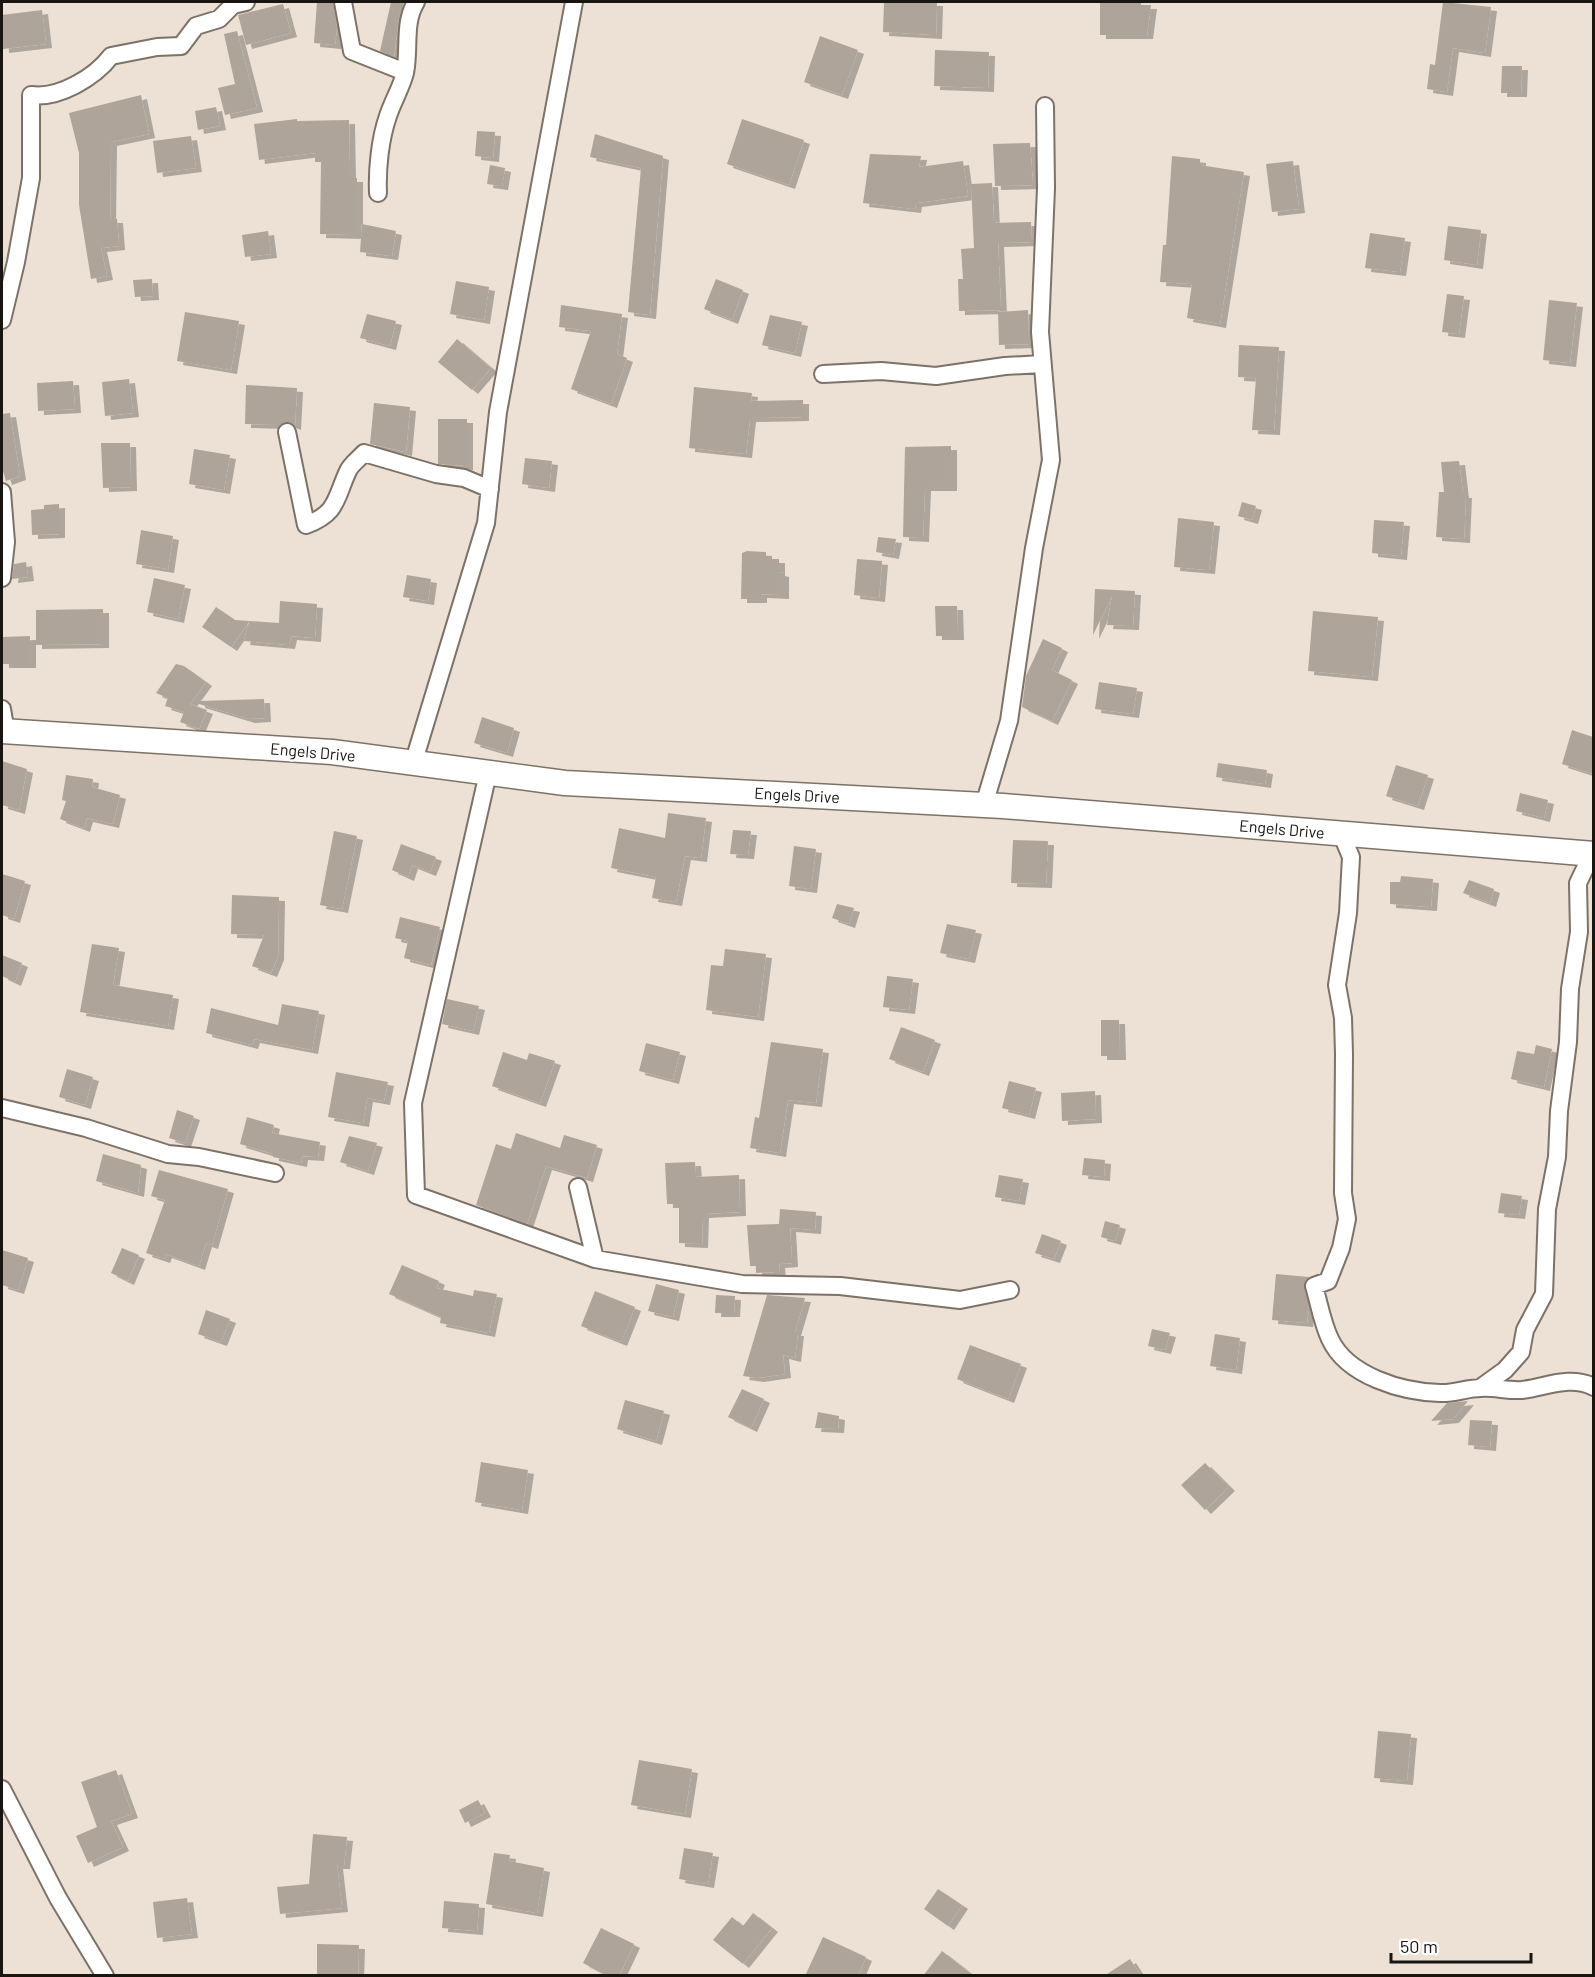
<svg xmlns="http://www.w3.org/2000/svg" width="1595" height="1977" font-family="Barlow,sans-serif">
	<defs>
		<filter id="shadow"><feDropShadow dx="6" dy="4" stdDeviation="0" flood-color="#0004"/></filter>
	</defs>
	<rect width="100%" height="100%" fill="#ede1d6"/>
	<path fill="#afa499" filter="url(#shadow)" d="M317,2H333L337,27L335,45L314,43Z
		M391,2L404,3L399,17L394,57L380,51Z
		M884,2H937L936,35L883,32Z
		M1100,2H1141V5H1151L1147,35H1100Z
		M1443,2L1491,7L1485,53L1453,48L1447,92L1427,89L1430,64L1435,65Z
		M283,4L291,33L246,45L238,15Z
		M42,10L46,44L3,49L2,15Z
		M237,31L257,108L225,115L218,88L235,84L224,34Z
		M820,36L858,50L842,95L804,82Z
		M935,50L989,52L988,88L934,86Z
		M1502,66H1522L1521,93H1501Z
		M141,95L149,134L111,142L110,219H117L119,246L101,248L107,276L91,279L79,205V153L69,113Z
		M216,107L220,126L198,130L195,111Z
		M297,119V121L349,120L350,178H357V235L320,234L321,162H315V153L259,160L254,124Z
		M742,119L804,140L789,185L727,164Z
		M477,131L495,132L493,158L475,156Z
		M595,134L663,156L650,315L628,312L641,168L590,157Z
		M191,136L196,168L157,173L153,141Z
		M1030,143L1033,185L995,186L993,144Z
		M870,154L921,156L919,167L963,161L968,196L916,203L915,209L863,203Z
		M1172,156L1200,159V165L1244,172L1220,324L1187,318L1192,284L1160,282L1163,245H1166Z
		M1293,161L1299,209L1272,212L1266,164Z
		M490,165L505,168L502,186L487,184Z
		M992,183L994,223L1031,222L1032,242L998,243L1001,310L959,311L958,279H963L961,249L974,248L971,184Z
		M362,224L396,231L392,256L360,252Z
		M1448,226L1481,230L1477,265L1444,260Z
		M268,231L271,254L245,257L242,235Z
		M1370,233L1405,238L1400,272L1365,268Z
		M152,279L153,296L135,297L133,280Z
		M716,279L743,290L732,320L704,309Z
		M456,281L489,287L484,320L450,314Z
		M1447,294L1464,296L1459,334L1442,332Z
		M1549,300L1577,303L1570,363L1543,360Z
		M561,305L622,314L617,354L627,358L611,404L571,389L591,331L559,327Z
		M1028,310L1029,344L999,345L998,312Z
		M185,312L239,321L231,370L177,361Z
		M367,314L396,321L390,346L360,338Z
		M770,315L802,322L795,353L762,345Z
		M457,339L491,368L472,390L438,362Z
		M1239,345L1279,347L1274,431L1252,430L1256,378L1238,377Z
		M129,379L133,413L105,416L102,382Z
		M73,381L75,409L38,411L37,383Z
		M246,385L297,388L295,426L285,422L279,425L245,424Z
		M694,387L752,393L751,401L803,400V417L750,418L746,454L689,448Z
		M374,403L410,407L406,452L370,444Z
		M10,413L20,476L6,481L2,468V414Z
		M438,419H467V466L438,464Z
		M101,443H130L131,487L103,488Z
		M951,446V487H925L923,538L903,537L905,447Z
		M194,449L230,455L224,490L189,484Z
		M525,458L552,461L549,488L522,484Z
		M1459,461L1463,494H1466L1464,539L1436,537L1439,492H1444L1441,462Z
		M1242,502L1256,506L1252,520L1238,516Z
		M59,504V534L32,535L31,510L44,509V505Z
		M1178,518L1214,522L1209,570L1174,567Z
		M1374,520L1404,522L1401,556L1372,553Z
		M141,530L173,536L168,569L136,564Z
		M878,537L896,539L893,555L876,552Z
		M747,551L766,552V559H779V572L783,573V595L761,594V599H741L742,553Z
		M857,559L882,561L879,598L854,595Z
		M26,562L28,577L12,579L14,564Z
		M407,575L431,579L428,601L403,597Z
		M154,578L185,585L178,619L147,612Z
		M1095,589L1135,591L1133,626L1107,625L1112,596L1093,635Z
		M280,601L317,604L315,638L291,636L289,645L244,641L249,622L231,647L202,627L216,607L235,620L279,623Z
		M935,606H957L958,636H936Z
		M103,609V644L36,645V610Z
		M1313,611L1378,617L1372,677L1308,671Z
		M30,636V664H3L2,637Z
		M1043,639L1062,648L1052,670L1072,680L1052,721L1022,707L1026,676Z
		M176,664L184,666L206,682L190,704L207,710L199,729L180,722L184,712L165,706L168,698L156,693Z
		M1099,682L1137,688L1133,714L1095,709Z
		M264,699L265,718L249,719L199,704V701Z
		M482,717L514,728L507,753L474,743Z
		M1572,730L1593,737V774L1562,764Z
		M2,761L27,769L19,810L2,805Z
		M1218,763L1267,770L1265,784L1216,777Z
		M1396,765L1428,775L1418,806L1386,796Z
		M66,775L93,779L92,787L120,795L113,824L87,818L84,828L60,819L66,801L62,800Z
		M1520,793L1548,800L1544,818L1516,811Z
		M668,813L706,818L701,858L685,856L676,902L652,898L656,877L611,868L619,828L665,838Z
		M733,830L751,831L748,855L730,854Z
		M334,831L357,836L342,909L320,905Z
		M1013,840L1048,841L1046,884L1011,883Z
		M401,844L436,857L430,872L412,865L408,877L392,870Z
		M794,846L816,849L811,889L789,886Z
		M2,874L25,881L14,919L2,915Z
		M1401,876L1433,879L1431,907L1390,904V882H1400Z
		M1469,880L1494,889L1490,903L1463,893Z
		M232,895L279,897L278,956L271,973L252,966L264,935L231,934Z
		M837,904L854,908L849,924L832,918Z
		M400,917L440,927L431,965L404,958L408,941L395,938Z
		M947,924L976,930L969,959L940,953Z
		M92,944L119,948L113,985L173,995L168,1026L80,1012Z
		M725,949L766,954L758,1017L706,1010L711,965L723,966Z
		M2,955L22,963L15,982L2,976Z
		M887,976L913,979L909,1010L883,1007Z
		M447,999L479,1006L473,1031L442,1024Z
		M282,1004L319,1011L312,1050L254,1039L252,1045L206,1033L211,1008L278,1025Z
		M1101,1020H1119L1120,1056H1101Z
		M901,1027L935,1040L923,1072L889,1059Z
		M771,1042L823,1049L816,1103L788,1100L780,1153L750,1148L755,1117L759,1118Z
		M646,1043L680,1052L673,1080L639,1071Z
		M1536,1045L1552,1049L1544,1087L1511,1079L1517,1051L1534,1054Z
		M503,1052L527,1060L529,1053L555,1061L540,1103L492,1086Z
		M67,1069L93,1077L85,1105L59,1097Z
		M336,1072L388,1082L384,1101L367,1098L363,1123L328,1117Z
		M1009,1081L1036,1088L1029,1115L1002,1108Z
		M1095,1091L1096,1119L1062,1121L1061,1093Z
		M177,1110L194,1116L185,1143L169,1138Z
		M247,1117L274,1125L272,1133L320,1142L318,1157L302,1156L301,1163L273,1157V1154L240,1144Z
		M516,1133L560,1148L564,1135L597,1145L587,1178L546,1166L527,1224L476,1205L496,1144L511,1149Z
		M349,1136L377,1143L368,1171L340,1162Z
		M103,1154L141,1165L138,1193L96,1181Z
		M1084,1158L1105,1160L1104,1177L1082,1175Z
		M695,1162L696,1177L739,1175L740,1212L703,1214L702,1244L679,1243V1204H667L665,1163Z
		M159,1170L228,1189L212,1245L206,1243L199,1266L166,1254L164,1259L146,1253L165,1200L151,1196Z
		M999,1175L1023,1179L1019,1201L995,1197Z
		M1501,1193L1522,1196L1519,1215L1498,1213Z
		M780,1209L816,1212L815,1230L790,1228L792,1263L779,1264L780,1274H773L774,1272L756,1273V1266H750L747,1225L779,1224Z
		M1105,1221L1120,1225L1115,1241L1101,1237Z
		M1042,1234L1061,1241L1054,1259L1035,1253Z
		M122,1248L139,1255L128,1281L111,1273Z
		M2,1250L28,1258L18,1290L2,1285Z
		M402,1265L439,1281L436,1288L473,1296L474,1290L497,1294L489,1333L440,1323L441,1317L389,1294Z
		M1276,1274L1309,1277L1304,1284L1309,1307L1307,1323L1272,1320Z
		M656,1284L679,1290L673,1317L648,1311Z
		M595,1291L635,1307L621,1342L581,1326Z
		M716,1295L735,1296L734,1313H715Z
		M767,1295L805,1298L795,1332H798L795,1358L783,1355L785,1374L758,1378L743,1376Z
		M206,1310L230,1319L221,1342L198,1334Z
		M1152,1329L1170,1333L1165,1350L1148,1346Z
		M1215,1334L1240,1338L1236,1370L1210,1366Z
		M970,1345L1021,1364L1008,1399L957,1379Z
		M742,1389L764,1399L751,1428L728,1417Z
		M625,1400L664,1411L656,1441L617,1429Z
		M1468,1401L1453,1419L1431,1421L1447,1403Z
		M818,1412L839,1416L838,1429L815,1428Z
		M1470,1420L1492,1421L1490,1447L1468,1445Z
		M481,1462L528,1470L522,1510L475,1502Z
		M1205,1463L1229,1487L1205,1510L1181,1485Z
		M1378,1731L1411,1734L1407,1781L1374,1778Z
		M639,1760L692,1769L685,1814L631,1805Z
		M116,1770L132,1814L111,1821L123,1847L88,1863L76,1836L97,1827L81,1782Z
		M478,1800L485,1813L465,1823L459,1810Z
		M313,1834L347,1837L344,1865H337L342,1908L280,1914L277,1887L309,1884Z
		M684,1848L713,1853L708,1884L679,1879Z
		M494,1853L510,1855L509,1861L544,1868L537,1913L486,1904Z
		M938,1889L962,1905L948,1926L924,1909Z
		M187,1898L192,1934L157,1938L153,1902Z
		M444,1901L479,1904L477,1931L442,1928Z
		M753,1913L772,1928L743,1964L713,1940L732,1917L743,1926Z
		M601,1928L634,1944L619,1976H608L583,1963Z
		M823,1937L866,1957L858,1976H805Z
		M317,1944L359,1945L358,1976H317Z
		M942,1951L974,1976H923Z
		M1130,1959L1141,1976H1104Z"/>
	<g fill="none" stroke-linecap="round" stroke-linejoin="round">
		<g stroke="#7d7268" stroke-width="20">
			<path id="street" d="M343,2L352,51L405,72
				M378,193C377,169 380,139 388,116C393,101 401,88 405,73C410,48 403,24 416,2
				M2,320L16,262L31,178V95C59,99 95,77 111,56L157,47L181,46L196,26L219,19L233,5L246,2
				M823,374L881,371L936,376L1005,366L1042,364
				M287,432L306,525C338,513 335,499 348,471C351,464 359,459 364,453L436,474L464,478L490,489
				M2,492L6,542L2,578
				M2,709L6,732
				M413,764L486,523L498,412L574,2
				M488,773L413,1103L416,1195L595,1259L742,1284L840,1286L960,1300L1010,1290
				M984,805L1009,721L1034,548L1051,460L1040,332L1046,188L1045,106
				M1341,833L1351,857L1348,913L1337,985L1343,1018L1344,1054L1343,1193L1347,1219L1341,1248L1328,1281L1314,1286C1319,1303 1322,1322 1330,1339C1347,1376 1402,1392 1440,1393C1453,1394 1467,1388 1481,1388C1494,1387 1508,1391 1522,1390C1546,1387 1570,1375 1594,1387
				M2,1108L86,1128L168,1154L199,1157L275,1173
				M578,1187L595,1259
				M1480,1388L1505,1370L1521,1352L1525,1330L1544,1294L1547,1209L1557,1157L1559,1111L1568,1042L1570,989L1579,932L1578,883L1592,854
				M2,1789L58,1898L105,1976"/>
		</g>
		<g stroke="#7d7268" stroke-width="27">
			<path id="secondary" d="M2,731L332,752L565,783L1003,806L1594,854"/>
		</g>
		<use href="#street" stroke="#fff" stroke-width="16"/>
		<use href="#secondary" stroke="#fff" stroke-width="24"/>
	</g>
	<g text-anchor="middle" stroke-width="4.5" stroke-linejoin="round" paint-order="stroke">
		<g font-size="16" fill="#191511" stroke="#fff">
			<text transform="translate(313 752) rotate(5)" y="6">Engels Drive</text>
			<text transform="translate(797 795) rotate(3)" y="6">Engels Drive</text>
			<text transform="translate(1282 829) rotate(5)" y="6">Engels Drive</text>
		</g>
	</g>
	<rect width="1595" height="1977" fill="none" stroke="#191511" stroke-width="6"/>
	<path d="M1391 1953v9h140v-9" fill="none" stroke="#191511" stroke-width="3"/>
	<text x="1400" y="1953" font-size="18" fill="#191511" stroke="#ffffff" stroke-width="4.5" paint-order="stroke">50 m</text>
</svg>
